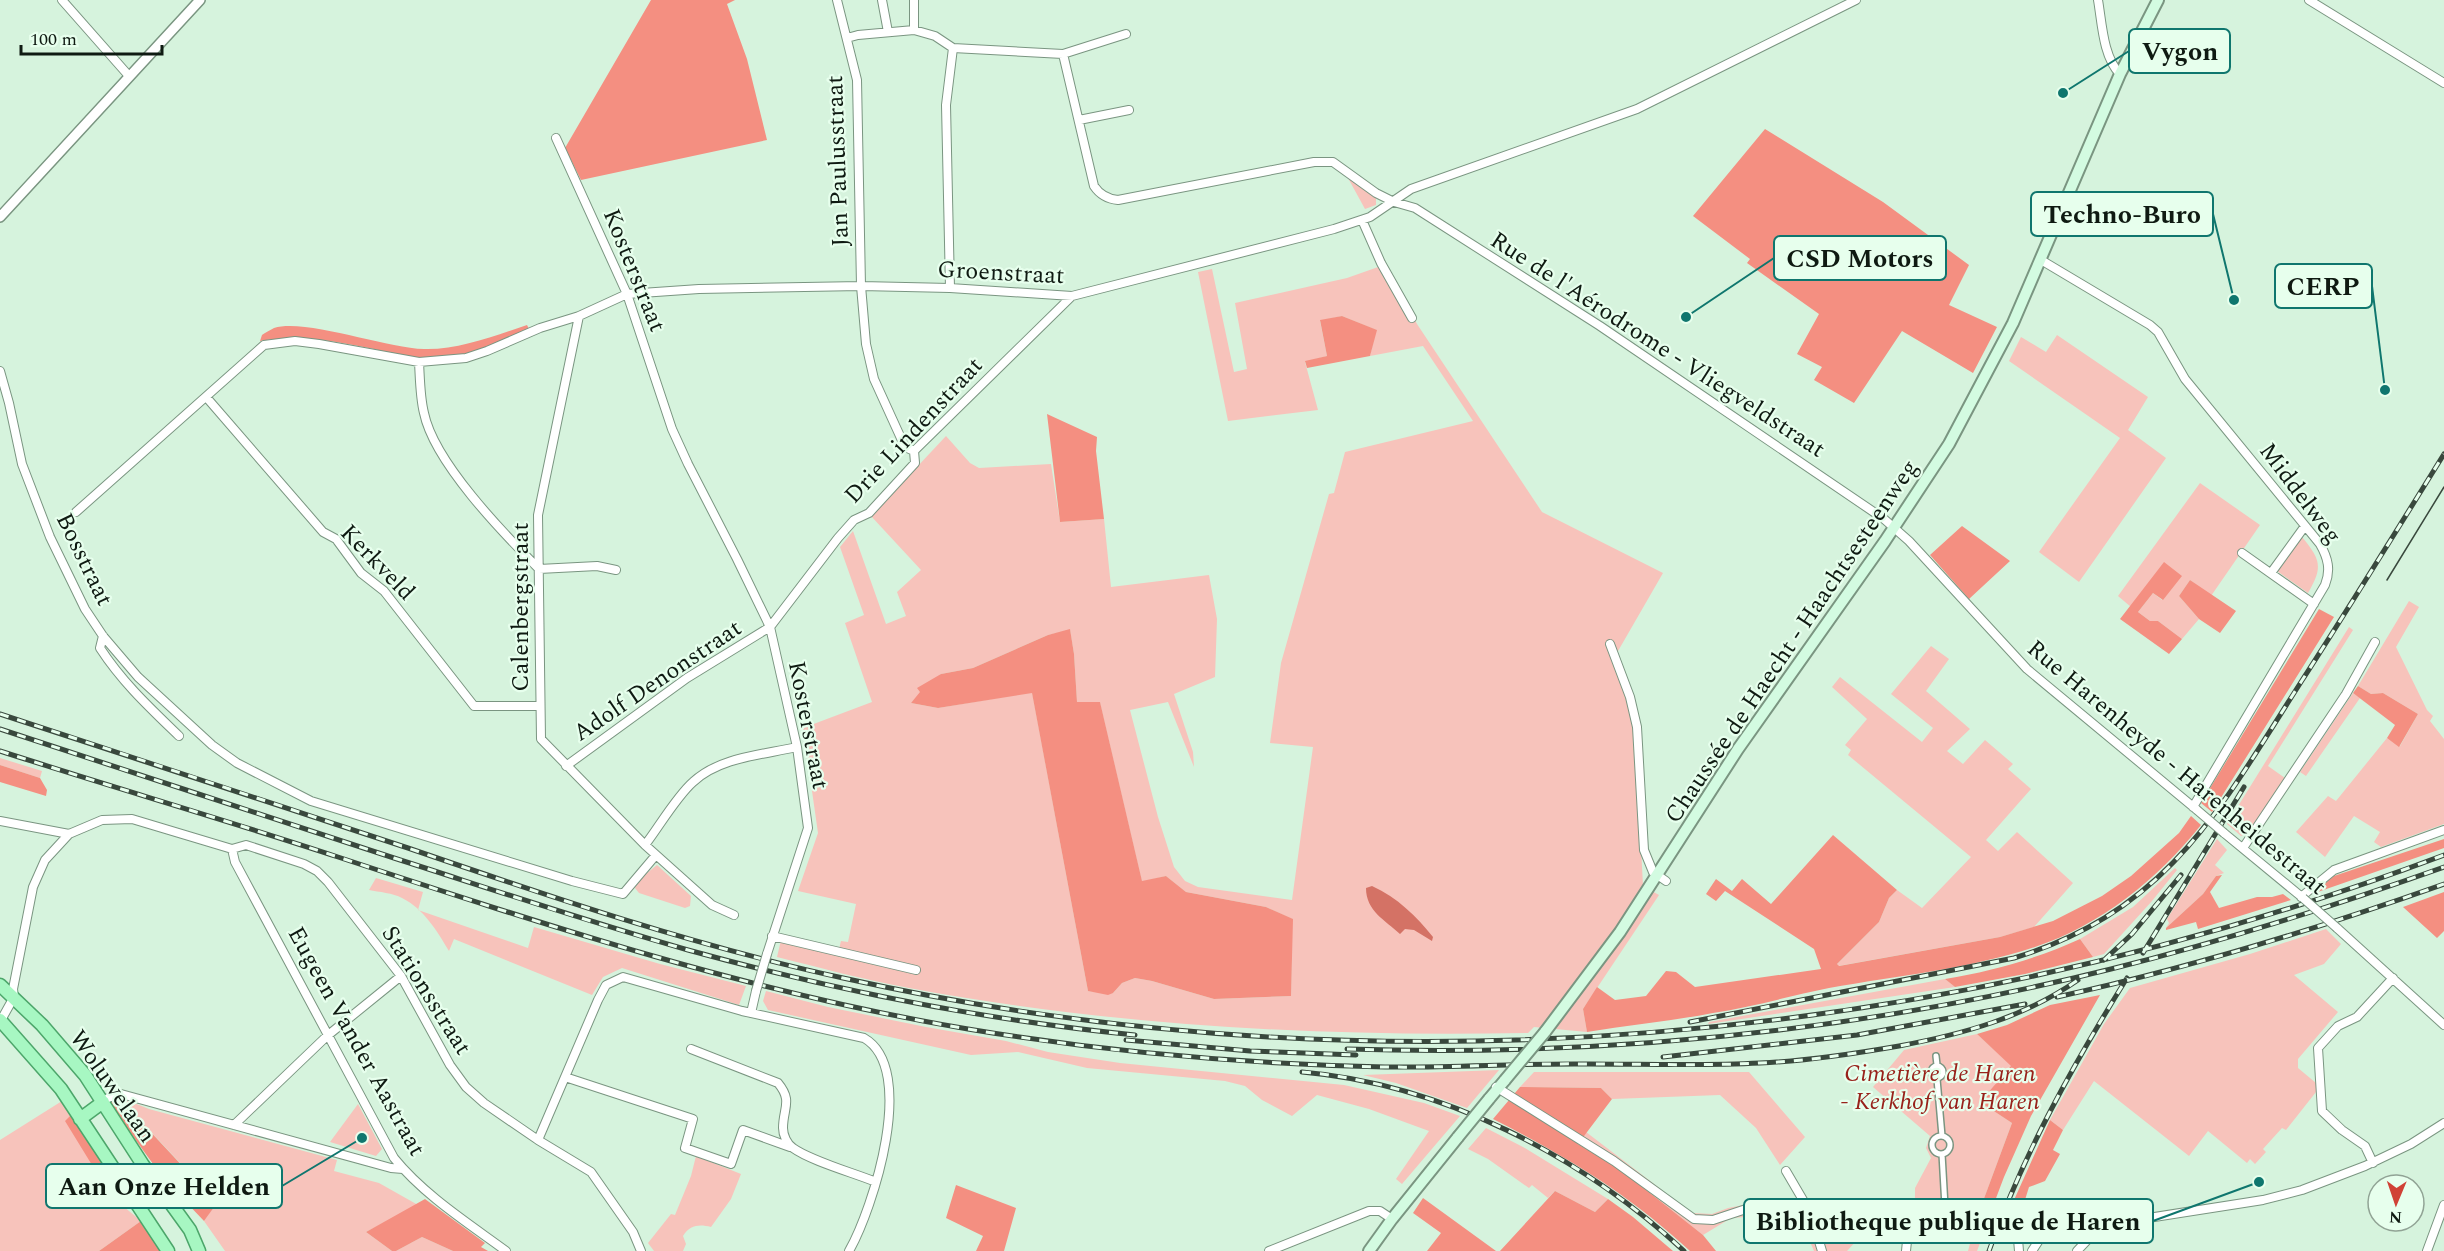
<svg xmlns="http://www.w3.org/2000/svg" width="2444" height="1251" font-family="Spectral,serif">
	<rect width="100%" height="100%" fill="#d6f3dd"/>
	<path fill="#f7c3bb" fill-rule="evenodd" d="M1350,175L1376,198V205L1365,209L1348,178Z
		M1381,266L1390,275L1417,324L1542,512L1663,573L1614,658L1625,689L1635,729L1643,886L1659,895L1583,1009L1587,1032L1534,1027L1528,1033C1321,1037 1113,1026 909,988C865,980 821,968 777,957L782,936L839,949L841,941L848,942L856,904L798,891L818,833L803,728L872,702L845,623L864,615L840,547L853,531L886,624L906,616L897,592L921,570L871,516L946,436L970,463L979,468L1051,464L1060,522L1104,519L1111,587L1209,575L1217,619L1215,677L1174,694L1193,752L1194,767L1168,702L1130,710L1158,817L1174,867L1185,881L1198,887L1292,900L1313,747L1270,743L1281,663L1329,494L1334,493L1345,452L1473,421L1423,346L1370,356L1376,330L1342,316L1320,321L1327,356L1305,362L1318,410L1228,421L1198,272L1212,269L1234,372L1247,369L1235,303L1347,278ZM1070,630L1074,654L1077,702L1100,703L1142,882L1166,876L1186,892L1266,907L1292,919L1291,996L1214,999L1152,981L1135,978L1122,983L1113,993L1088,991L1032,692L938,708L911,703L941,674L973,668L1048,635Z
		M2057,335L2148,397L2128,430L2166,458L2079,582L2039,552L2120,438L2009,361L2021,337L2046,352Z
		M2200,483L2260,525L2211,596L2190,580L2179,596L2199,619L2182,639L2158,621H2150L2138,612L2153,593L2162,600L2181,576L2164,563L2131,607L2118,596Z
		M2302,537C2321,560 2323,567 2308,593L2277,571Z
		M2409,601L2419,607L2396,647L2427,710L2433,716L2430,721L2444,739V824L2381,847L2374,842L2380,832L2354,816L2325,857L2296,832L2328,796L2336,801L2387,738L2400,746L2418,714L2383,693L2371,694L2358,686Z
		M2349,627L2353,630L2268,766L2285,778L2248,833L2241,836L2227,824Z
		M1931,646L1949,659L1926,691L1970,729L1947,751L1963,764L1985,740L2013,764L2008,769L2031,789L1986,840L1998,851L2017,832L2073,883L2034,927L2000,937L1838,966L1837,964L1879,922L1889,898L1897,890L1922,908L1971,857L1848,755L1851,750L1845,745L1867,719L1832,687L1840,677L1922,742L1933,728L1891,694Z
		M2353,693L2360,698L2306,776L2300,772Z
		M0,758L42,771L40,778L0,765Z
		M2217,839L2227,850L2215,865L2224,873L2216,876L2203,894L2166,928L2169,923L2167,919Z
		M657,865L691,896L690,906L685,908L639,893L635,888L636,882Z
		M2175,868L2177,870L2152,901L2104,954L2093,957L2080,939L2133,907Z
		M376,878L423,892L418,910L528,948L534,927L660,964L746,986L739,1005L622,968L603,977L592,995L454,939L449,951C437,931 424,909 402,898C393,893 379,892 369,890Z
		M2326,929L2341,944L2324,964L2294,975L2338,1012L2298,1059V1068L2316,1083V1092L2286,1130L2282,1128L2263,1149L2266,1152L2255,1164L2250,1159L2247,1163L2208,1131L2189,1156L2094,1081L2063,1130L2050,1120L2104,1024L2130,988L2250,954Z
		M1945,979L1955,987L1708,1024L1709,1022Z
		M766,991L828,1007L926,1027L1006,1041L1048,1052L1120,1063L1344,1085L1424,1103L1460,1116L1402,1184L1396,1179L1429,1131L1369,1109L1317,1095L1292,1116L1262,1100L1245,1086L1225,1081L1087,1068L1018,1052L971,1055L768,1010L763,1001Z
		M1977,1034L2012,1066L1980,1102L2012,1123L1979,1212L1956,1211L1951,1206L1940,1207L1936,1212H1915V1188L1931,1158L1926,1148L1930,1136L1873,1087L1904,1050Z
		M1499,1070L1467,1108L1396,1083L1363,1075Z
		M1534,1072H1749L1805,1137L1780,1165L1756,1128L1720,1095L1612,1099L1601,1088L1520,1087Z
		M117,1096L149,1109L337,1160L334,1171L379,1183L418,1205L366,1232L392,1251H225L204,1221L217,1202Z
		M62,1101L72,1114L111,1196L141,1221L99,1251H0V1140Z
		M358,1104L382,1149L376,1156L330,1142Z
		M1486,1128L1523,1147L1608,1199L1595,1212L1555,1191L1548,1198L1532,1185L1529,1188L1488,1159L1468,1149Z
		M1586,1132L1692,1213L1712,1214L1728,1208L1749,1204L1773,1205V1212L1868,1224V1228L1847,1251H1814L1802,1223L1759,1216L1731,1218L1703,1235L1621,1170L1578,1144Z
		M696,1156L741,1174L731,1199L711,1227C699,1224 690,1225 683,1236L686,1244L683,1251H654L648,1243L671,1214L675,1215L691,1176Z
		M1973,1232L1983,1235L1977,1251H1968Z
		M422,1237L453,1251H396Z"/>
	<path fill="#f48f81" d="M651,0H735L727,4L747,59L767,140L581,180L565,148Z
		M1765,129L1883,202L1969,265L1949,305L1997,327L1973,373L1902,331L1854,403L1814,380L1822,367L1797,354L1819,314L1747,263L1750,259L1693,216Z
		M1342,316L1377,330L1370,356L1307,368L1305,361L1327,356L1320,320Z
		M527,325L529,329C500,341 473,355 442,358C419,360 396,354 374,349C335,341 299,334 260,341L262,335C265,333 270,330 274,328C305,318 385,348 424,349C458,350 494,336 527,325Z
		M1047,414L1097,437L1096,451L1104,519L1060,522Z
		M1962,526L2010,561L1969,599L1930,555Z
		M2164,562L2182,576L2163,600L2153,593L2138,612L2150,621H2158L2182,639L2169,654L2120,619Z
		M2190,580L2236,611L2220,633L2199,619L2179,596Z
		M2319,609L2334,617L2212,812L2201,803Z
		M1070,629L1074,654L1077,702H1100L1142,881L1166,876L1186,892L1266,907L1293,919L1291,996L1214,999L1152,981L1135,978L1122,983L1113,993L1108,995L1088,991L1032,693L938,708L911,703L920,692L917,688L941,674L973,668L1048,635Z
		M2358,686L2371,694L2383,693L2418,714L2399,747L2387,738L2395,725L2353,693Z
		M0,765L40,778L47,790L46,796L0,782Z
		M2191,816L2201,825C2158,879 2101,925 2035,947C1969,969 1897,976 1829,988C1790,996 1752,1007 1713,1013C1672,1021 1629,1025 1587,1032L1583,1009L1597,987L1615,1000L1646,996L1666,971L1676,972L1695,987L1821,969L1814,949L1725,891L1716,901L1706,894L1716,879L1732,891L1742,879L1771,904L1833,835L1897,890L1889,898L1879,922L1837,964L1839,966L2000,937L2053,921L2102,896L2131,876L2179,833Z
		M2444,839V848L2312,894L2334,876Z
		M2222,875L2210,892L2219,908L2257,897H2272L2283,894L2291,900L2198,929L2196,922L2166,930V928L2203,894L2216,876Z
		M2444,892V931L2437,938L2403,907Z
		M2080,939L2093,957L2025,974L1955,987L1945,979C1993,971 2036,959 2080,939Z
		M2100,995L2031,1116L2004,1177L1987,1222L1956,1219V1211L1979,1212L2012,1123L1980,1102L2011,1066L1977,1034L2007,1025L2050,1005Z
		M1520,1087L1601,1088L1612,1099L1578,1144L1621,1170L1703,1235L1716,1251H1690C1630,1195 1566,1156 1493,1119Z
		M117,1096L217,1203L204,1221L164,1179L108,1102Z
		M72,1114L124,1191L111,1196L65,1121Z
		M2050,1120L2063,1130L2053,1150L2060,1154L2045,1181L2029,1187L2024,1203L2030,1221L2023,1222L2026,1232L2016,1234L2001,1229Z
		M956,1185L1016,1208L1004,1251H976L983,1236L946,1218Z
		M1555,1191L1595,1212L1608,1199L1633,1217L1673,1251H1500Z
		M1423,1198L1496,1251H1427L1441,1233L1413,1213Z
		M425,1199L485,1243L481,1247L488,1251H453L422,1237L396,1251H392L366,1232Z
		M141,1221L162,1251H99Z"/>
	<path fill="#d47265" d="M1372,886C1398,898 1416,916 1433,937L1432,941L1414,930L1405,929L1400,934C1385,920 1366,911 1366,888Z"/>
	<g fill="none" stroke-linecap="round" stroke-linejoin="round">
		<g stroke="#7a9581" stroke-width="8">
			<path id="pedestrian" d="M1936,1056L1937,1065
				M1931 1072a6 6 0 1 1 12 0a6 6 0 1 1-12 0Z
				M1937,1079L1942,1136
				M1932 1145a9 9 0 1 1 18 0a9 9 0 1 1-18 0Z
				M1942,1154L1946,1224"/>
		</g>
		<g stroke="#7a9581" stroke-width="10">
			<path id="minor" d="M62,0L129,76
				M837,0L857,80L861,286L866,344L874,379L905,447L914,451
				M882,0L888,32
				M914,0V30
				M2098,0C2102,23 2103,57 2120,74
				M2309,0L2444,83
				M847,38L858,35L914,30L935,36L953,48L1063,54L1094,186C1100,195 1107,199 1118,200L1314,162H1333L1376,193L1394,202L1415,208L1600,326L1884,519L1909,541L2027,669L2197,810
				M1063,54L1126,34
				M1079,120L1129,110
				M556,138L627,294L672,429L688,464L737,559L770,627L797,747L808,828L767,954
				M1362,220L1381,263L1412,318
				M2041,260L2150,325L2158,332L2185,379L2320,544C2328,558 2331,570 2325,585L2193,807
				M950,288L946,105L953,48
				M579,316L538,515L541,739L645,845L712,905L734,915
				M419,362C420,379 420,397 424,413C434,462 503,533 539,569L597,566L616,570
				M0,371L9,403L22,464L50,537L85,609L103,636L138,677L212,745L237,763L311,801L572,881L623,894L656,855
				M207,398L323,532L336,539L361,573L384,591L474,706H540
				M76,512L264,345L295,341L319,344L419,362L466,358L487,351L540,328L579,316L627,294L699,289L861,286L950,288L1072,296L1334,229L1370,217L1411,189L1637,109L1856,0
				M2242,553L2314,604
				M2271,573L2305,526
				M103,636L100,648C122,682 150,708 179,736
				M1610,644L1630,697L1637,727L1644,850L1653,872L1666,881
				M566,766L687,678L770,627L838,538L854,520L869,513L915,463L914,451L1072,296
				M0,821L69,834
				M2224,833L2303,898
				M645,845C659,827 676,797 693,782C720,757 762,755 797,747
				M2243,848L2346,694L2375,642
				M232,849L235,862L394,1158C424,1195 468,1223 506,1251
				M2301,897L2334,870L2444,830
				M2337,928L2444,1025
				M772,936L916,970
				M751,1013L756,991
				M0,1022L14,997L13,989L33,887L45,860L69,834L102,820L132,819L232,849L246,845L304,864L317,871L328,882L401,976L450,1065L466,1087L484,1103L538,1140L591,1172L633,1232L641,1251
				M691,1049L778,1083C793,1101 783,1108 783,1128C783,1135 787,1144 793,1148C811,1161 854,1173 876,1182
				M565,1077L693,1119L685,1148L731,1164L743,1130L790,1147
				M1496,1087L1614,1161L1694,1219L1713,1220L1746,1209L1765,1208L1973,1225
				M103,1102L108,1098L121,1094L391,1168L403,1169
				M234,1125L327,1036L401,976
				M538,1140L598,1000L606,985L623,977L742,1011L864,1038C918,1069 873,1209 849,1251
				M2373,1163L2365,1146L2342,1130L2322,1111L2318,1048L2338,1026L2357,1017L2393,978
				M1786,1171L1810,1212L1822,1251
				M2014,1239L2263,1200L2302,1190L2365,1166L2411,1144L2444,1123
				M2018,1239L2019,1251
				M1269,1251L1369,1211H1380L1392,1219
				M1906,1251L1909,1221
				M2032,1251L2043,1234
				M2077,1251L2093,1234L2092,1225
				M2427,1251L2444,1205"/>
		</g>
		<g stroke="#7a9581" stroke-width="12">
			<path id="tertiary" d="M0,217L200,0"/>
		</g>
		<g stroke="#7a9581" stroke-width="14">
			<path id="secondary" d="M1545,1032L1620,932L1738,749L1885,541L1949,444L2013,323L2120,74L2158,0
				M1489,1099L1505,1080
				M1369,1251L1392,1219L1458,1137"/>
		</g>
		<g stroke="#4ca66a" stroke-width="15">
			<path id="primary" d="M0,985L42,1025L85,1075L143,1165L190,1230L199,1251
				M0,1020L61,1089L168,1251
				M80,1119L103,1102"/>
		</g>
		<use href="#pedestrian" stroke="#fff" stroke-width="5"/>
		<use href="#minor" stroke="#fff" stroke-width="8"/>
		<use href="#tertiary" stroke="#fff" stroke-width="9"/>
		<use href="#secondary" stroke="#d3fbe1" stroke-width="10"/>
		<use href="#primary" stroke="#a7f7c2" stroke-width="12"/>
		<path stroke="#39483d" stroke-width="1.5" d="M2387,580L2444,487"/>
		<g stroke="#39483d" stroke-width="5">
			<path id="rail" d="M0,714C136,758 272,803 408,848C551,897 695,946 843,978C1375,1096 1935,1046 2444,855
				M0,729C131,772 263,815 394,858C491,889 589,922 688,950C834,990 984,1020 1135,1035
				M0,751C112,787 226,820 338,857C545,925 752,993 968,1029C1106,1052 1245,1064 1385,1067C1453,1068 1521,1063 1589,1064C1646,1064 1703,1066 1760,1063C1807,1061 1853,1054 1899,1046C1963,1034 2023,1018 2078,980
				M2143,953L2244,787
				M2104,960L2132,934L2181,875
				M2057,997C2189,968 2317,929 2444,884
				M1690,1022L2014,958C2168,911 2220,809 2301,682C2350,606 2397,530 2444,454
				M1126,1040L1250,1051L1356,1055
				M1347,1049C1603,1057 1862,1031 2111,969C2224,941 2334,906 2444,867
				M1663,1057L1857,1035L2025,1004
				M1302,1072C1442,1084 1582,1156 1684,1251
				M1989,1251C2023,1154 2073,1065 2127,978"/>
		</g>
		<use href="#rail" stroke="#e7ffed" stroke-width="3" stroke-dasharray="9" stroke-linecap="butt"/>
		<g stroke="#7a9581" stroke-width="10" stroke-linecap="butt">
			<path id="minor-bridge" d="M2197,810L2224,833
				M2303,898L2337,928
				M756,991L767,954
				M1973,1225L2014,1239"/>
		</g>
		<g stroke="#7a9581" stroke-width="14" stroke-linecap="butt">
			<path id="secondary-bridge" d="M1505,1080L1545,1032
				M1458,1137L1489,1099"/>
		</g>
		<use href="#minor-bridge" stroke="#fff" stroke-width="8"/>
		<use href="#secondary-bridge" stroke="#d3fbe1" stroke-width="10"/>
	</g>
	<g text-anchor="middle" stroke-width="4.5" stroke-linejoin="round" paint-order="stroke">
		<g font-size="24" fill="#0f1a12" stroke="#e7ffed">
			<text transform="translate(837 161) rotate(-92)" y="8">Jan Paulusstraat</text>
			<text transform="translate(635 270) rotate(68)" y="8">Kosterstraat</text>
			<text transform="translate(1001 272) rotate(3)" y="8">Groenstraat</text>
			<text transform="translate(1658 344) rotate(33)" y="8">Rue de l'Aérodrome - Vliegveldstraat</text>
			<text transform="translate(913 430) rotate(-47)" y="8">Drie Lindenstraat</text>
			<text transform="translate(2301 493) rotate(53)" y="8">Middelweg</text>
			<text transform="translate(85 559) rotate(64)" y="8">Bosstraat</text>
			<text transform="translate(378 562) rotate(46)" y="8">Kerkveld</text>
			<text transform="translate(520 607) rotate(-90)" y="8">Calenbergstraat</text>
			<text transform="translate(1791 641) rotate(-56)" y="8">Chaussée de Haecht - Haachtsesteenweg</text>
			<text transform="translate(657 680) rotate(-34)" y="8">Adolf Denonstraat</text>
			<text transform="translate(809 725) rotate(79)" y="8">Kosterstraat</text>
			<text transform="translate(2177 767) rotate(40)" y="8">Rue Harenheyde - Harenheidestraat</text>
			<text transform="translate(427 990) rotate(58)" y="8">Stationsstraat</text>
			<text transform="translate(357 1041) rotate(61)" y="8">Eugeen Vander Aastraat</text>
			<text transform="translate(113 1086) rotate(55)" y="8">Woluwelaan</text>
		</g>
		<g font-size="24" font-style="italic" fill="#98221b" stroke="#e7ffed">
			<text x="1940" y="1081">Cimetière de Haren<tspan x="1940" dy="28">- Kerkhof van Haren</tspan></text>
		</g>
	</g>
	<path fill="none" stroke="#0f766e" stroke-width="2" d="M2063 93L2129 51M2234 300L2213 214M1686 317L1774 258M2385 390L2372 286M362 1138L282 1186M2259 1182L2153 1221"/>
	<g fill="#0f766e" stroke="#e7ffed" stroke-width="2">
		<circle cx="2063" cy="93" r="6"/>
		<circle cx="2234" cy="300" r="6"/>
		<circle cx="1686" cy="317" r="6"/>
		<circle cx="2385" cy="390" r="6"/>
		<circle cx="362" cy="1138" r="6"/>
		<circle cx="2259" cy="1182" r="6"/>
	</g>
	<g fill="#e7ffed" stroke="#0f766e" stroke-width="2">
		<rect x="2129" y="29" width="101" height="44" rx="6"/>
		<rect x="2031" y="192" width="182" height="44" rx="6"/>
		<rect x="1774" y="236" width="172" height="44" rx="6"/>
		<rect x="2275" y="264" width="97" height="44" rx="6"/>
		<rect x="46" y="1164" width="236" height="44" rx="6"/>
		<rect x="1744" y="1199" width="409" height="44" rx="6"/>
	</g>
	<g font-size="26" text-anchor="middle" font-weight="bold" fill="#0f1a12">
		<text x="2180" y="60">Vygon</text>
		<text x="2122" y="223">Techno-Buro</text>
		<text x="1860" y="267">CSD Motors</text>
		<text x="2323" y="295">CERP</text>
		<text x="164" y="1195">Aan Onze Helden</text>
		<text x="1948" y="1230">Bibliotheque publique de Haren</text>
	</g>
	<g transform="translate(2396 1203) rotate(182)"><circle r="28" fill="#e7ffed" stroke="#91a395" stroke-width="1.5"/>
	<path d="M0-4.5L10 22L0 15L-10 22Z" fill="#d04236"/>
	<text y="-9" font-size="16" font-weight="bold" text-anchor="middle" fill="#0f1a12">N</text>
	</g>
	<path d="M21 45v9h141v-9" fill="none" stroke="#0f1a12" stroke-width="3"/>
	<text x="30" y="45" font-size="18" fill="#0f1a12" stroke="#e7ffed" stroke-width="4.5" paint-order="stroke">100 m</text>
</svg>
